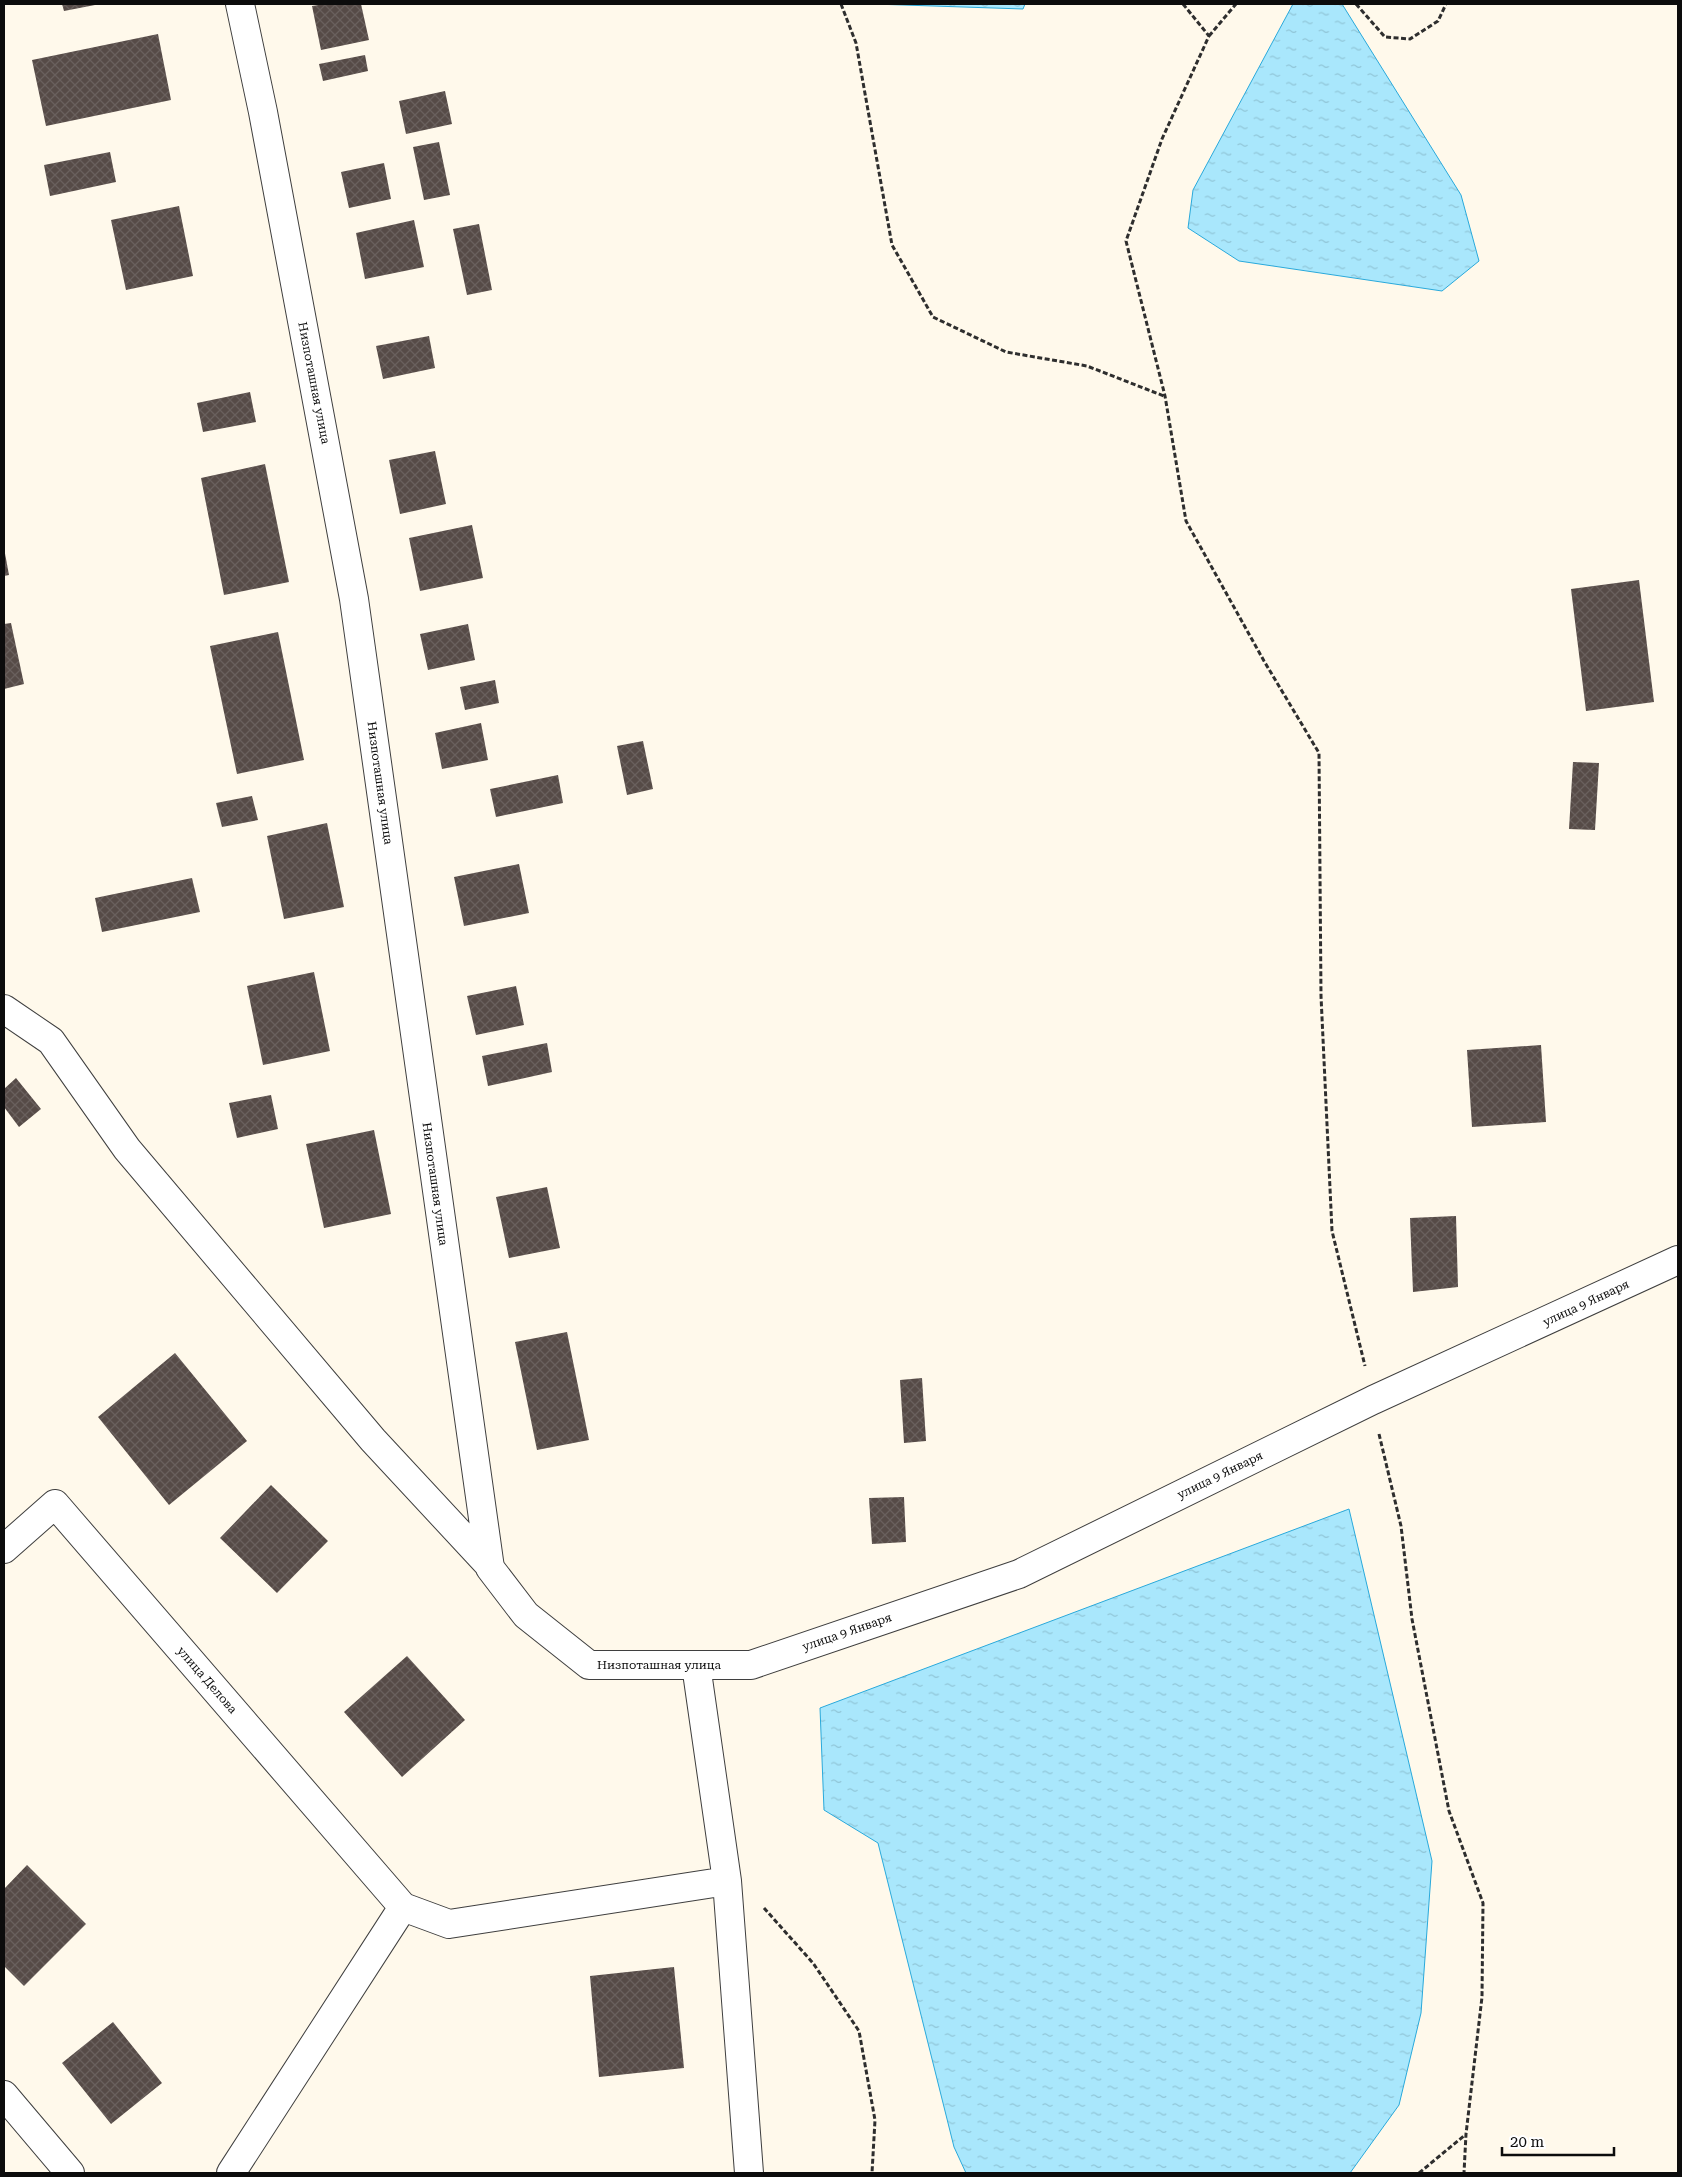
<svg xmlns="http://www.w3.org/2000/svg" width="1682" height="2177" font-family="'Roboto Serif',serif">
	<defs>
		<pattern id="water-ripples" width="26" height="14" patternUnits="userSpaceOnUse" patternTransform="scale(1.25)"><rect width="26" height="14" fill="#a9e7fc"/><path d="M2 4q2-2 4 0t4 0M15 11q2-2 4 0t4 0" fill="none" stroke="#90c5d7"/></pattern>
		<pattern id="building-cross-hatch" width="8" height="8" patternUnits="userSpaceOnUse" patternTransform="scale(1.25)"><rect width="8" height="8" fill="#564b47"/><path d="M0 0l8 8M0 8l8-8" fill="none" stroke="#69605d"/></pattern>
	</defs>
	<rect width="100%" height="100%" fill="#fff9eb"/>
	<path fill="url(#water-ripples)" stroke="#29a9db" d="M873,4H1025L1023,9Z
		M1293,4H1342L1461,195L1479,261L1442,291L1239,261L1188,228L1193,190Z
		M1349,1509L1432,1861L1421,2013L1399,2105L1350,2173H966L954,2147L878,1843L824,1810L820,1708Z"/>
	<path fill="url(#building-cross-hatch)" d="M62,4H95V5L64,11Z
		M325,4H361L369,40L321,50L312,6Z
		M158,34L171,100L46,126L32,60Z
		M365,55L368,71L323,81L319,64Z
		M445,91L452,124L406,134L399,101Z
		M439,142L450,195L424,200L413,147Z
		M110,152L116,182L50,196L44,165Z
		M384,163L391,199L349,208L341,172Z
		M179,206L193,276L126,290L111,220Z
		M414,220L424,267L365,279L356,233Z
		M479,224L492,290L467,295L453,229Z
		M429,336L435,368L383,379L376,346Z
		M250,392L256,422L203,432L197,403Z
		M435,451L446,504L400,514L389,460Z
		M265,464L289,582L224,595L201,478Z
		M472,525L483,578L420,591L409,538Z
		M4,548L9,575L4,576Z
		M1639,580L1654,702L1586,711L1571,589Z
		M11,623L24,684L4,689V624Z
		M468,624L475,660L428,670L420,634Z
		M278,632L304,760L237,774L210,646Z
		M495,680L499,703L465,710L460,687Z
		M481,723L488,760L442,769L435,733Z
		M643,741L653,789L627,795L617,746Z
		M1573,762L1599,763L1595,830L1569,829Z
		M558,775L563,803L496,817L490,789Z
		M252,796L258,820L222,827L216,803Z
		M327,823L344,907L284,919L267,836Z
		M519,864L529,913L464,926L454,877Z
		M192,878L200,912L102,932L95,898Z
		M314,972L330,1051L263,1065L247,986Z
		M516,986L524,1025L476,1035L467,996Z
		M547,1043L552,1072L488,1086L482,1056Z
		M1541,1045L1546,1122L1472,1127L1467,1050Z
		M16,1078L41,1109L19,1127L4,1107V1089Z
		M271,1095L278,1129L237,1138L229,1103Z
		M374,1130L391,1214L324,1228L306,1144Z
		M547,1187L560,1248L509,1258L496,1197Z
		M1456,1216L1458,1287L1413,1292L1410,1218Z
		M567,1332L589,1440L537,1450L515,1342Z
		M175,1353L247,1441L169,1505L98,1417Z
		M922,1378L926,1441L904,1443L900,1380Z
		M271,1485L328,1541L277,1593L220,1538Z
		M904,1497L906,1542L872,1544L869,1498Z
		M407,1656L465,1720L402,1777L344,1712Z
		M27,1865L86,1924L24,1986L4,1966V1889Z
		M674,1967L684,2068L599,2077L590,1976Z
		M113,2022L162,2083L111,2124L62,2063Z"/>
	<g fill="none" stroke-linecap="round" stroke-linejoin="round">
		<g stroke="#3f3f3f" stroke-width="30">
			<path id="minor" d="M240,4L263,112L354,599L490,1568L526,1615L589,1665H751L1019,1574L1373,1400L1678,1260
				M4,1009L51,1041L127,1149L373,1440L490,1566
				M4,1549L55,1504L403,1907L449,1924L727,1881
				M696,1665L727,1881L749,2173
				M4,2095L70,2173
				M231,2173L403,1907"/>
		</g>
		<path stroke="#2e2e2e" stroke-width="3" stroke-dasharray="5 2.5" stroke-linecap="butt" d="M841,4L856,43L892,245L933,317L1006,352L1087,366L1164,396
			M1183,4L1209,36L1162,139L1126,241L1165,396L1186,521L1264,661L1319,753L1321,996L1332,1231L1365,1366
			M1356,4L1385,37L1410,39L1438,21L1446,4
			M1209,36L1236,4
			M1379,1434L1401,1526L1412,1619L1449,1811L1483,1903L1482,1997L1466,2134L1464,2173
			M764,1908L813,1963L859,2031L875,2120L872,2173
			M1419,2173L1465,2135"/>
		<use href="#minor" stroke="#fff" stroke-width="28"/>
	</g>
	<g text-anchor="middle" stroke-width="5" stroke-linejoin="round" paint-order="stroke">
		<g font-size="12" fill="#0c0c0c" stroke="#fff">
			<text transform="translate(314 383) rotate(79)" y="4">Низпоташная улица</text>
			<text transform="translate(380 783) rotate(82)" y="4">Низпоташная улица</text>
			<text transform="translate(435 1184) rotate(82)" y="4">Низпоташная улица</text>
			<text transform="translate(1586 1303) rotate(-25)" y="4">улица 9 Января</text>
			<text transform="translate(1220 1475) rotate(-26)" y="4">улица 9 Января</text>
			<text transform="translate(847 1632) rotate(-19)" y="4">улица 9 Января</text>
			<text x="659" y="1669">Низпоташная улица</text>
			<text transform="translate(207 1680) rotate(49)" y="4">улица Делова</text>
		</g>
	</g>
	<rect width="1682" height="2177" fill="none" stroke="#0c0c0c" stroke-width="10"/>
	<path d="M1502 2147v8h112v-8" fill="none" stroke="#0c0c0c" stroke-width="2.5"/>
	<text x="1510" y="2147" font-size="15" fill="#0c0c0c" stroke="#ffffff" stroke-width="4" paint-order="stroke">20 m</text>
</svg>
